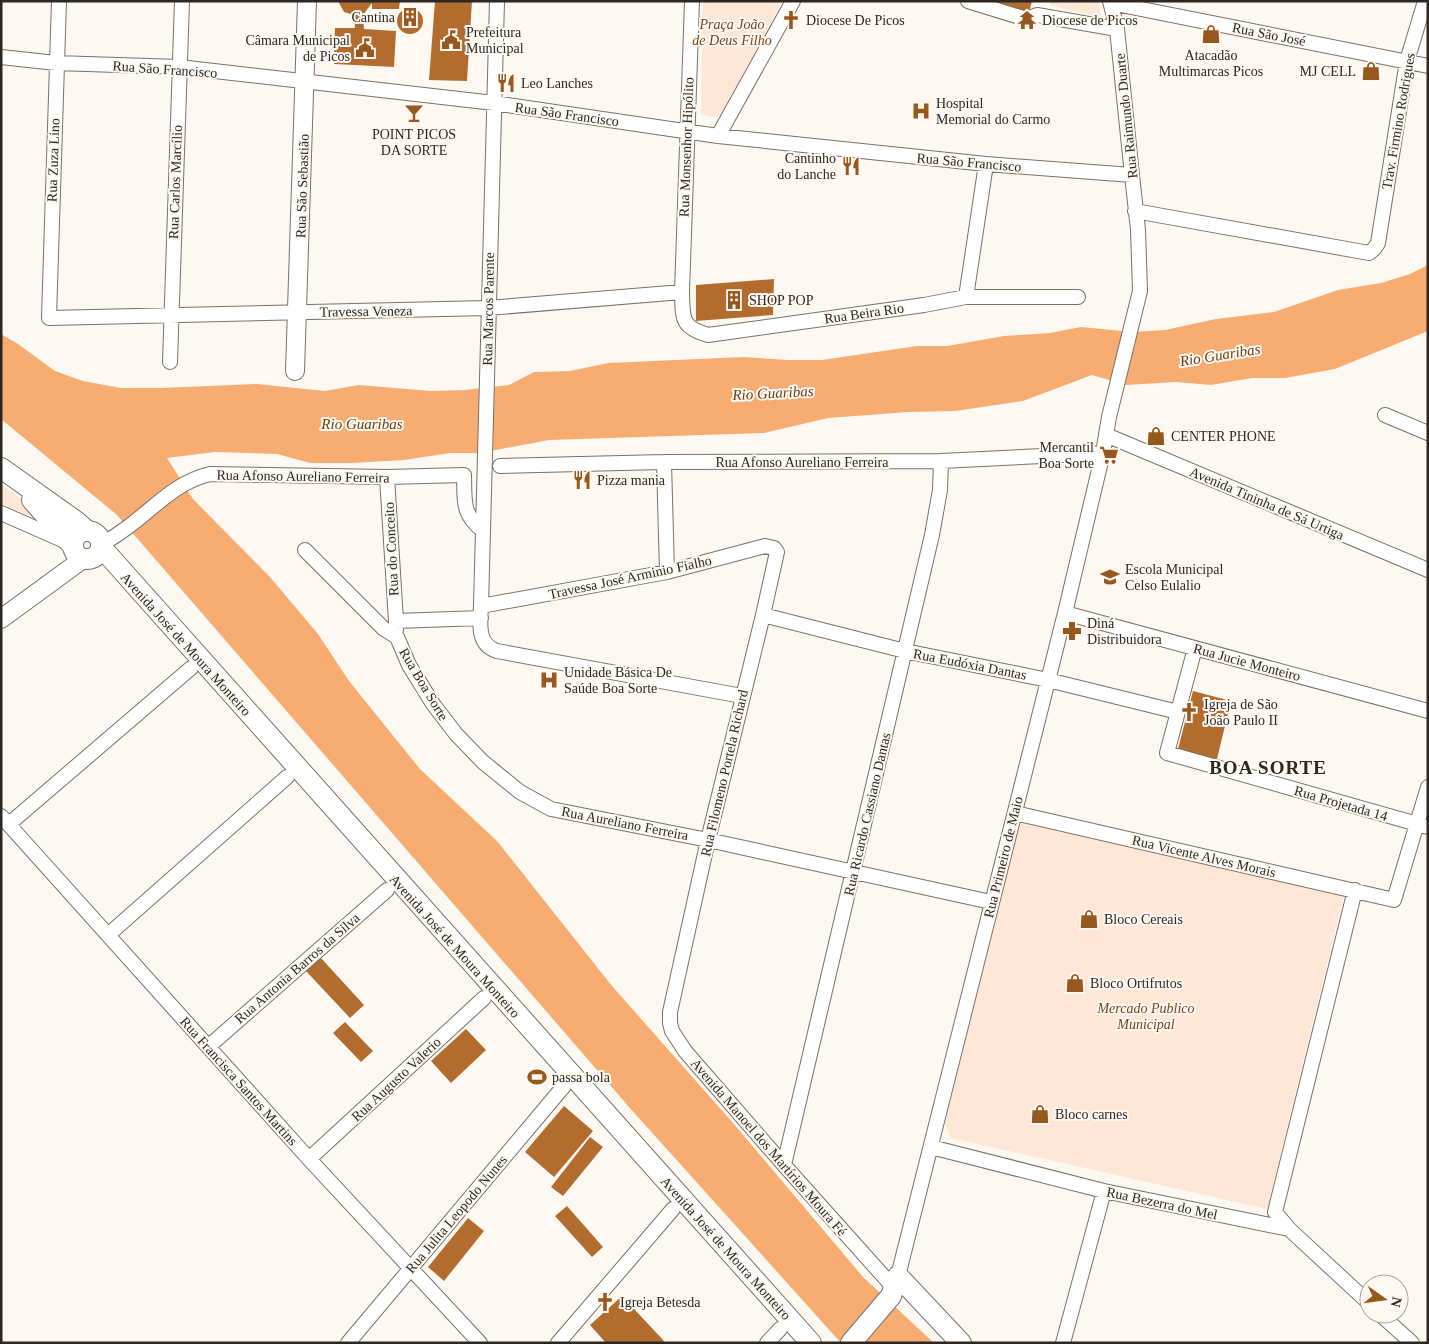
<svg xmlns="http://www.w3.org/2000/svg" width="1429" height="1344" font-family="'Times New Roman',serif">
	<rect width="100%" height="100%" fill="#fef8f3"/>
	<path fill="#fee7d6" d="M703,1H782L722,116L712,117L701,114Z
		M1051,1H1098L1101,17L1050,5Z
		M1,484L33,508L35,513L32,517L1,504Z
		M1019,820L1344,894L1267,1209L951,1138L945,1124Z"/>
	<path fill="#f7ad71" d="M1428,265V331L1335,369L1285,378H1252L1211,385L1176,382L1126,385L1092,375L1023,401L955,411L909,412L828,418L764,433L549,440L480,453H450L404,460L353,463H310L277,454L215,452L167,458L193,499L270,577L318,634L349,681L420,769L497,841L612,986L733,1123L863,1277L934,1343H841L629,1107L117,515L1,419V334L18,344L55,371L83,381L121,388H161L257,384L325,391L359,385L431,391L465,390L509,385L534,372L570,371L608,363L744,357L788,360H822L917,346H947L1004,336L1050,333L1081,327L1133,332L1165,330L1216,319L1274,312L1338,290L1381,283L1410,274Z"/>
	<path fill="#b26d2e" d="M338,1H400L399,9H372V3L363,15L364,29L396,31L394,67L334,64L335,28H355L354,15L344,12Z
		M435,1H472L467,81L429,80Z
		M983,1H1032L1030,9L1022,14Z
		M397 21a13 13 0 1 1 26 0a13 13 0 1 1-26 0Z
		M774,279L773,315L696,321V285Z
		M1193,691L1231,701L1217,759L1178,749Z
		M320,957L364,1005L350,1018L306,971Z
		M345,1022L373,1051L361,1062L333,1033Z
		M466,1029L486,1050L451,1083L431,1061Z
		M564,1106L593,1131L554,1177L525,1152Z
		M590,1137L603,1147L563,1196L551,1187Z
		M567,1206L603,1247L592,1257L555,1216Z
		M468,1218L484,1231L444,1281L428,1267Z
		M622,1296L664,1341L662,1343H606L590,1325Z"/>
	<g fill="none" stroke-linecap="round" stroke-linejoin="round">
		<g stroke="#7c6f65" stroke-width="16">
			<path id="minor" d="M59,1L49,318L488,308L682,292
				M497,1L481,606C480,624 477,645 497,651L742,696
				M692,1L682,292C683,318 680,327 708,335L924,305L966,297H1078
				M968,1L1026,19L1037,15L1117,29
				M1111,3L1428,66
				M1,57L56,63L179,67L494,103L718,136L986,164L1132,175
				M718,136L793,1
				M1135,211L1369,253L1374,249L1378,243L1407,61L1425,1
				M966,297L986,164
				M170,362L182,1
				M1385,415L1428,433
				M1106,435L1428,570
				M664,462L667,572
				M500,466L664,462L941,461L1103,453
				M387,477L396,621
				M1,513L67,542
				M102,544C111,539 120,533 128,527C155,507 176,482 210,474L387,477L464,475C465,501 461,513 483,531
				M305,550L384,629L397,637L409,665L433,704L456,734L483,762L520,792L551,809L708,840L991,902
				M481,606L667,572L765,546L774,548L777,552L763,615L708,840L670,1012V1023L672,1031L685,1051L784,1165L894,1288
				M1065,613L1428,711
				M763,615L905,651L1048,680L1178,712
				M396,630V621L481,618
				M1195,648L1167,753L1428,827
				M1015,813L1394,900L1428,787
				M1,816L309,1159L480,1343
				M9,824L191,668
				M108,935L287,777
				M208,1047L387,890
				M931,1147L1104,1191L1289,1229L1369,1303
				M309,1159L484,998
				M784,1165L932,535L940,490L941,461
				M1289,1229L1275,1212L1355,890
				M898,1276L1065,613L1103,453L1109,417L1140,291L1138,230L1132,175L1117,29L1110,1
				M1380,1314L1412,1343
				M348,1343L564,1086
				M558,1343L673,1209
				M767,1343L780,1329
				M1063,1343L1104,1191"/>
		</g>
		<g stroke="#7c6f65" stroke-width="20">
			<path id="tertiary" d="M295,371L307,1
				M1,619L83,559"/>
		</g>
		<g stroke="#7c6f65" stroke-width="22">
			<path id="secondary" d="M1,468L77,522L87,531
				M32,500L72,545
				M73 545a14 14 0 1 1 28 0a14 14 0 1 1-28 0Z
				M102,548L811,1343
				M851,1343L891,1296L898,1276L961,1343"/>
		</g>
		<use href="#minor" stroke="#fff" stroke-width="14"/>
		<use href="#tertiary" stroke="#fff" stroke-width="18"/>
		<use href="#secondary" stroke="#fff" stroke-width="20"/>
	</g>
	<defs>
		<g id="building-bare" transform="scale(1.5)"><path d="M-4-6H4V6H1V3H-1V6H-4ZM-2.5-4.3h1.7v1.8h-1.7ZM.8-4.3h1.7v1.8H.8ZM-2.5-1h1.7V.8h-1.7ZM.8-1h1.7V.8H.8Z" fill="#96581d" stroke="#fef8f3" stroke-width="2.5" paint-order="stroke"/></g>
		<g id="church-bare" transform="scale(1.5)"><path d="M-1.2-6h2.4v3.5h3.3v2.4h-3.3V6h-2.4V-.1h-3.3v-2.4h3.3Z" fill="#96581d" stroke="#fef8f3" stroke-width="2.5" paint-order="stroke"/></g>
		<g id="temple-bare" transform="scale(1.5)"><path d="M0-6L5-2H3V0L6.5 2.5H4V6H1.5V3h-3V6H-4V2.5H-6.5L-3 0V-2H-5Z" fill="#96581d" stroke="#fef8f3" stroke-width="2.5" paint-order="stroke"/></g>
		<g id="shop-bare" transform="scale(1.5)"><path d="M-5-2.5h2.3a2.7 3.5 0 0 1 5.4 0H5L5.5 6h-11ZM-1.5-2.5h3a1.5 2.3 0 0 0-3 0Z" fill="#96581d" stroke="#fef8f3" stroke-width="2.5" paint-order="stroke"/></g>
		<g id="civic-bare" transform="scale(1.5)"><path d="M-.6-6.5H3V-4.5H.6V-3L4-1V1h2V6H-6V1h2V-1L-.6-3ZM-1.2 2.5V6h2.4V2.5Z" fill="#96581d" stroke="#fef8f3" stroke-width="2.5" paint-order="stroke"/></g>
		<g id="restaurant-bare" transform="scale(1.5)"><path d="M-5-6h1v4h1v-4h1v4h1v-4h1v5L-1.5 .5V6h-2V.5L-5-1ZM5-6V6H3V1.5H1.5Q1.5-4 5-6Z" fill="#96581d" stroke="#fef8f3" stroke-width="2.5" paint-order="stroke"/></g>
		<g id="hospital-bare" transform="scale(1.5)"><path d="M-5-5h3v3.5h4V-5h3V5h-3V1.5h-4V5h-3Z" fill="#96581d" stroke="#fef8f3" stroke-width="2.5" paint-order="stroke"/></g>
		<g id="bar-bare" transform="scale(1.5)"><path d="M-6-5H6L.8 .8V4.5H3.5V6h-7V4.5H-.8V.8Z" fill="#96581d" stroke="#fef8f3" stroke-width="2.5" paint-order="stroke"/></g>
		<g id="supermarket-bare" transform="scale(1.5)"><path d="M-6-5.5h2.5l.6 2H6L4.5 2H-2.5L-4.4-4H-6ZM-1.5 3.2a1.3 1.3 0 1 0 .1 0ZM3 3.2a1.3 1.3 0 1 0 .1 0Z" fill="#96581d" stroke="#fef8f3" stroke-width="2.5" paint-order="stroke"/></g>
		<g id="school-bare" transform="scale(1.5)"><path d="M0-5L7-2L0 1L-7-2ZM-4 1L0 2.5L4 1V4Q0 6-4 4Z" fill="#96581d" stroke="#fef8f3" stroke-width="2.5" paint-order="stroke"/></g>
		<g id="pharmacy-bare" transform="scale(1.5)"><path d="M-2-6h4v4h4v4h-4v4h-4v-4h-4v-4h4Z" fill="#96581d" stroke="#fef8f3" stroke-width="2.5" paint-order="stroke"/></g>
		<g id="stadium-bare" transform="scale(1.5)"><path d="M0-5a6.5 5 0 1 0 0 10a6.5 5 0 1 0 0-10ZM-3.5-1.8h7v3.6h-7Z" fill="#96581d" stroke="#fef8f3" stroke-width="2.5" paint-order="stroke"/></g>
	</defs>
	<g fill-rule="evenodd">
		<use href="#building-bare" x="410" y="17"/>
		<use href="#church-bare" x="791" y="20"/>
		<use href="#temple-bare" x="1027" y="20"/>
		<use href="#shop-bare" x="1211" y="34"/>
		<use href="#civic-bare" x="451" y="40"/>
		<use href="#civic-bare" x="365" y="48"/>
		<use href="#shop-bare" x="1371" y="71"/>
		<use href="#restaurant-bare" x="506" y="83"/>
		<use href="#hospital-bare" x="921" y="111"/>
		<use href="#bar-bare" x="414" y="113"/>
		<use href="#restaurant-bare" x="851" y="166"/>
		<use href="#building-bare" x="734" y="300"/>
		<use href="#shop-bare" x="1156" y="436"/>
		<use href="#supermarket-bare" x="1109" y="455"/>
		<use href="#restaurant-bare" x="582" y="480"/>
		<use href="#school-bare" x="1110" y="577"/>
		<use href="#pharmacy-bare" x="1072" y="631"/>
		<use href="#hospital-bare" x="549" y="680"/>
		<use href="#church-bare" x="1189" y="712"/>
		<use href="#shop-bare" x="1089" y="919"/>
		<use href="#shop-bare" x="1075" y="983"/>
		<use href="#stadium-bare" x="537" y="1077"/>
		<use href="#shop-bare" x="1040" y="1114"/>
		<use href="#church-bare" x="605" y="1302"/>
	</g>
	<g text-anchor="middle" stroke-width="4" stroke-linejoin="round" paint-order="stroke">
		<g font-size="14" fill="#2d2723" stroke="#fef8f3" text-anchor="start">
			<text x="395" y="22" text-anchor="end">Cantina</text>
			<text x="806" y="25">Diocese De Picos</text>
			<text x="1042" y="25">Diocese de Picos</text>
			<text x="466" y="37">Prefeitura<tspan x="466" dy="16">Municipal</tspan></text>
			<text x="350" y="45" text-anchor="end">Câmara Municipal<tspan x="350" dy="16">de Picos</tspan></text>
			<text x="1211" y="60" text-anchor="middle">Atacadão<tspan x="1211" dy="16">Multimarcas Picos</tspan></text>
			<text x="1356" y="76" text-anchor="end">MJ CELL</text>
			<text x="521" y="88">Leo Lanches</text>
			<text x="936" y="108">Hospital<tspan x="936" dy="16">Memorial do Carmo</tspan></text>
			<text x="414" y="139" text-anchor="middle">POINT PICOS<tspan x="414" dy="16">DA SORTE</tspan></text>
			<text x="836" y="163" text-anchor="end">Cantinho<tspan x="836" dy="16">do Lanche</tspan></text>
			<text x="749" y="305">SHOP POP</text>
			<text x="1171" y="441">CENTER PHONE</text>
			<text x="1094" y="452" text-anchor="end">Mercantil<tspan x="1094" dy="16">Boa Sorte</tspan></text>
			<text x="597" y="485">Pizza mania</text>
			<text x="1125" y="574">Escola Municipal<tspan x="1125" dy="16">Celso Eulalio</tspan></text>
			<text x="1087" y="628">Diná<tspan x="1087" dy="16">Distribuidora</tspan></text>
			<text x="564" y="677">Unidade Básica De<tspan x="564" dy="16">Saúde Boa Sorte</tspan></text>
			<text x="1204" y="709">Igreja de São<tspan x="1204" dy="16">João Paulo II</tspan></text>
			<text x="1104" y="924">Bloco Cereais</text>
			<text x="1090" y="988">Bloco Ortifrutos</text>
			<text x="552" y="1082">passa bola</text>
			<text x="1055" y="1119">Bloco carnes</text>
			<text x="620" y="1307">Igreja Betesda</text>
		</g>
		<g font-size="14" font-style="italic" fill="#754519" stroke="#fef8f3">
			<text x="732" y="29">Praça João<tspan x="732" dy="16">de Deus Filho</tspan></text>
			<text x="1146" y="1013">Mercado Publico<tspan x="1146" dy="16">Municipal</tspan></text>
		</g>
		<g font-size="14" fill="#2d2723" stroke="#fef8f3">
			<text transform="translate(1269 34) rotate(11)" y="5">Rua São José</text>
			<text transform="translate(165 69) rotate(4)" y="5">Rua São Francisco</text>
			<text transform="translate(567 114) rotate(8)" y="5">Rua São Francisco</text>
			<text transform="translate(1126 116) rotate(-96)" y="5">Rua Raimundo Duarte</text>
			<text transform="translate(1398 121) rotate(-80)" y="5">Trav. Firmino Rodrigues</text>
			<text transform="translate(686 147) rotate(-88)" y="5">Rua Monsenhor Hipólito</text>
			<text transform="translate(53 160) rotate(-88)" y="5">Rua Zuza Lino</text>
			<text transform="translate(969 162) rotate(5)" y="5">Rua São Francisco</text>
			<text transform="translate(175 182) rotate(-88)" y="5">Rua Carlos Marcílio</text>
			<text transform="translate(302 186) rotate(-88)" y="5">Rua São Sebastião</text>
			<text transform="translate(488 309) rotate(-89)" y="5">Rua Marcos Parente</text>
			<text transform="translate(366 311) rotate(-1)" y="5">Travessa Veneza</text>
			<text transform="translate(864 313) rotate(-8)" y="5">Rua Beira Rio</text>
			<text x="802" y="467">Rua Afonso Aureliano Ferreira</text>
			<text transform="translate(303 476) rotate(1)" y="5">Rua Afonso Aureliano Ferreira</text>
			<text transform="translate(1267 503) rotate(23)" y="5">Avenida Tininha de Sá Urtiga</text>
			<text transform="translate(391 549) rotate(-93)" y="5">Rua do Conceito</text>
			<text transform="translate(630 577) rotate(-12)" y="5">Travessa José Arminio Fialho</text>
			<text transform="translate(186 644) rotate(48)" y="5">Avenida José de Moura Monteiro</text>
			<text transform="translate(1247 662) rotate(15)" y="5">Rua Jucie Monteiro</text>
			<text transform="translate(970 664) rotate(11)" y="5">Rua Eudóxia Dantas</text>
			<text transform="translate(424 684) rotate(59)" y="5">Rua Boa Sorte</text>
			<text transform="translate(724 773) rotate(-77)" y="5">Rua Filomeno Portela Richard</text>
			<text transform="translate(1341 803) rotate(16)" y="5">Rua Projetada 14</text>
			<text transform="translate(867 814) rotate(-77)" y="5">Rua Ricardo Cassiano Dantas</text>
			<text transform="translate(625 823) rotate(11)" y="5">Rua Aureliano Ferreira</text>
			<text transform="translate(1204 856) rotate(13)" y="5">Rua Vicente Alves Morais</text>
			<text transform="translate(1003 857) rotate(-76)" y="5">Rua Primeiro de Maio</text>
			<text transform="translate(455 946) rotate(48)" y="5">Avenida José de Moura Monteiro</text>
			<text transform="translate(297 968) rotate(-41)" y="5">Rua Antonia Barros da Silva</text>
			<text transform="translate(396 1079) rotate(-43)" y="5">Rua Augusto Valerio</text>
			<text transform="translate(239 1081) rotate(48)" y="5">Rua Francisca Santos Martins</text>
			<text transform="translate(769 1147) rotate(49)" y="5">Avenida Manoel dos Martírios Moura Fé</text>
			<text transform="translate(1162 1203) rotate(12)" y="5">Rua Bezerra do Mel</text>
			<text transform="translate(456 1214) rotate(-50)" y="5">Rua Julita Leopodo Nunes</text>
			<text transform="translate(726 1248) rotate(48)" y="5">Avenida José de Moura Monteiro</text>
		</g>
		<g font-size="15" font-style="italic" fill="#6d3e10" stroke="#fef8f3">
			<text transform="translate(1220 355) rotate(-9)" y="5">Rio Guaribas</text>
			<text transform="translate(773 393) rotate(-3)" y="5">Rio Guaribas</text>
			<text x="362" y="429">Rio Guaribas</text>
		</g>
		<g font-size="19" font-weight="bold" letter-spacing="1" fill="#2d2723" stroke="#fef8f3">
			<text x="1268" y="774">BOA SORTE</text>
		</g>
	</g>
	<rect width="1429" height="1344" fill="none" stroke="#2d2723" stroke-width="5"/>
	<g transform="translate(1384 1299) rotate(104)"><circle r="24" fill="#fef8f3" stroke="#aaa4a0"/>
	<path d="M0-4L9 19L0 12L-9 19Z" fill="#96581d"/>
	<text y="-8" font-size="14" font-weight="bold" text-anchor="middle" fill="#2d2723">N</text>
	</g>
</svg>
